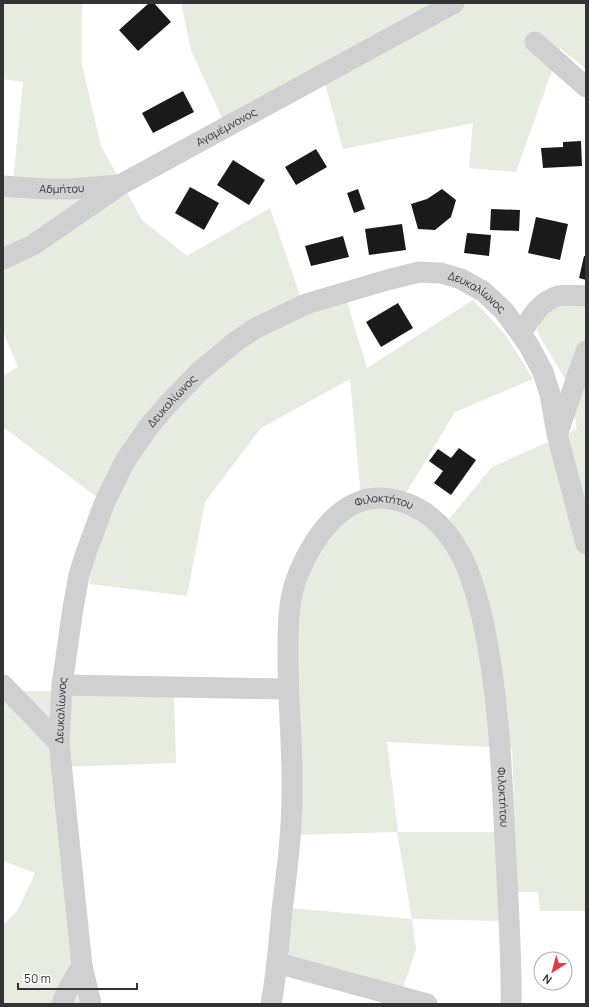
<svg xmlns="http://www.w3.org/2000/svg" width="589" height="1007" font-family="Manrope,sans-serif">
	<rect width="100%" height="100%" fill="#fff"/>
	<path fill="#e6ecdf" fill-rule="evenodd" d="M3,3H82V65L101,146L142,220L187,256L270,208L306,313L347,302L367,368L473,300L505,334L533,379L455,412L400,503L440,530L492,467L577,429L570,388L537,331L543,308L586,297V911H540L538,892H505L504,921L412,919L416,950L400,996L286,957L290,908L412,919L397,832L298,835L289,671L301,584L317,549L342,518L362,507L350,379L261,428L205,502L187,596L89,584L94,545L105,503L3,427V376L18,367L3,331V191H12L23,82L3,79ZM387,742L512,748L515,832H398Z
		M181,3H586V69L560,48L516,172L469,168L473,123L343,149L321,69L222,118L191,50Z
		M3,691L174,692L176,763L57,767L87,1004H3V925L18,910L35,873L3,861Z"/>
	<path fill="#1a1a1a" d="M149,3H154L171,22L138,51L119,30Z
		M183,91L194,112L153,133L142,113Z
		M581,141L582,166L543,168L541,148L563,147V142Z
		M316,149L327,167L296,185L285,167Z
		M233,160L265,180L249,205L217,185Z
		M190,187L219,203L204,230L175,213Z
		M358,189L365,209L354,213L347,193Z
		M442,189L456,200L451,217L435,230L418,229L411,204L427,199Z
		M491,209L520,210L519,231L490,230Z
		M536,217L568,224L560,260L528,253Z
		M402,224L406,250L369,255L365,229Z
		M467,233L491,235L489,256L464,253Z
		M343,236L349,257L311,266L305,246Z
		M584,256H586V280L579,278Z
		M398,303L413,328L381,347L366,322Z
		M459,448L476,460L451,495L434,483L443,471L429,461L438,449L451,458Z"/>
	<g fill="none" stroke-linecap="round" stroke-linejoin="round">
		<g stroke="#d0d0d0" stroke-width="21">
			<path d="M535,42L586,87"/>
			<path id="s1" d="M3,186L45,189H70L119,185"/>
			<path id="s2" d="M3,259L33,245L120,185L454,3"/>
			<path d="M521,333C530,319 540,301 558,296C566,294 577,296 586,296"/>
			<path d="M558,432L586,351"/>
			<path d="M3,685L59,743"/>
			<path d="M62,685L288,689"/>
			<path d="M277,963L427,1004"/>
			<path d="M62,1004L67,991L82,966"/>
			<path id="s3" d="M91,1004L82,966L59,743L62,685L73,608L79,575L86,553L104,504L125,461L150,425L168,404L199,372L235,342L256,328L306,304L387,280L419,272L441,273L461,279L484,292L504,311L528,344L543,372L550,394L557,434L586,544"/>
			<path id="s4" d="M271,1004C277,973 279,941 282,910C287,871 292,832 292,793C293,749 288,704 288,660C288,631 287,599 299,572C313,539 340,497 381,498C419,500 446,525 462,557C473,579 479,603 484,626C500,702 502,782 506,859C508,907 512,956 511,1004"/>
		</g>
	</g>
	<g text-anchor="middle" stroke-width="4" stroke-linejoin="round" paint-order="stroke">
		<g font-size="11" fill="#333" stroke="#fff">
			<text dy="4" stroke="none"><textPath href="#s2" startOffset="260">Αγαμέμνονος</textPath></text>
			<text dy="4" stroke="none"><textPath href="#s1" startOffset="59">Αδμήτου</textPath></text>
			<text dy="4" stroke="none"><textPath href="#s3" startOffset="980">Δευκαλίωνος</textPath></text>
			<text dy="4" stroke="none"><textPath href="#s3" startOffset="632">Δευκαλίωνος</textPath></text>
			<text dy="4" stroke="none"><textPath href="#s4" startOffset="555">Φιλοκτήτου</textPath></text>
			<text dy="4" stroke="none"><textPath href="#s3" startOffset="296">Δευκαλίωνος</textPath></text>
			<text dy="4" stroke="none"><textPath href="#s4" startOffset="902">Φιλοκτήτου</textPath></text>
		</g>
	</g>
	<rect width="589" height="1007" fill="none" stroke="#333333" stroke-width="8"/>
	<g transform="translate(553 971) rotate(216)"><circle r="19" fill="#ffffff" stroke="#adadad"/>
	<path d="M0-3L7 15L0 10L-7 15Z" fill="#e63946"/>
	<text y="-6" font-size="11" font-weight="bold" text-anchor="middle" fill="#333333">N</text>
	</g>
	<path d="M18 983v6h119v-6" fill="none" stroke="#333333" stroke-width="2"/>
	<text x="24" y="983" font-size="12" fill="#333333" stroke="#ffffff" stroke-width="3" paint-order="stroke">50 m</text>
</svg>
